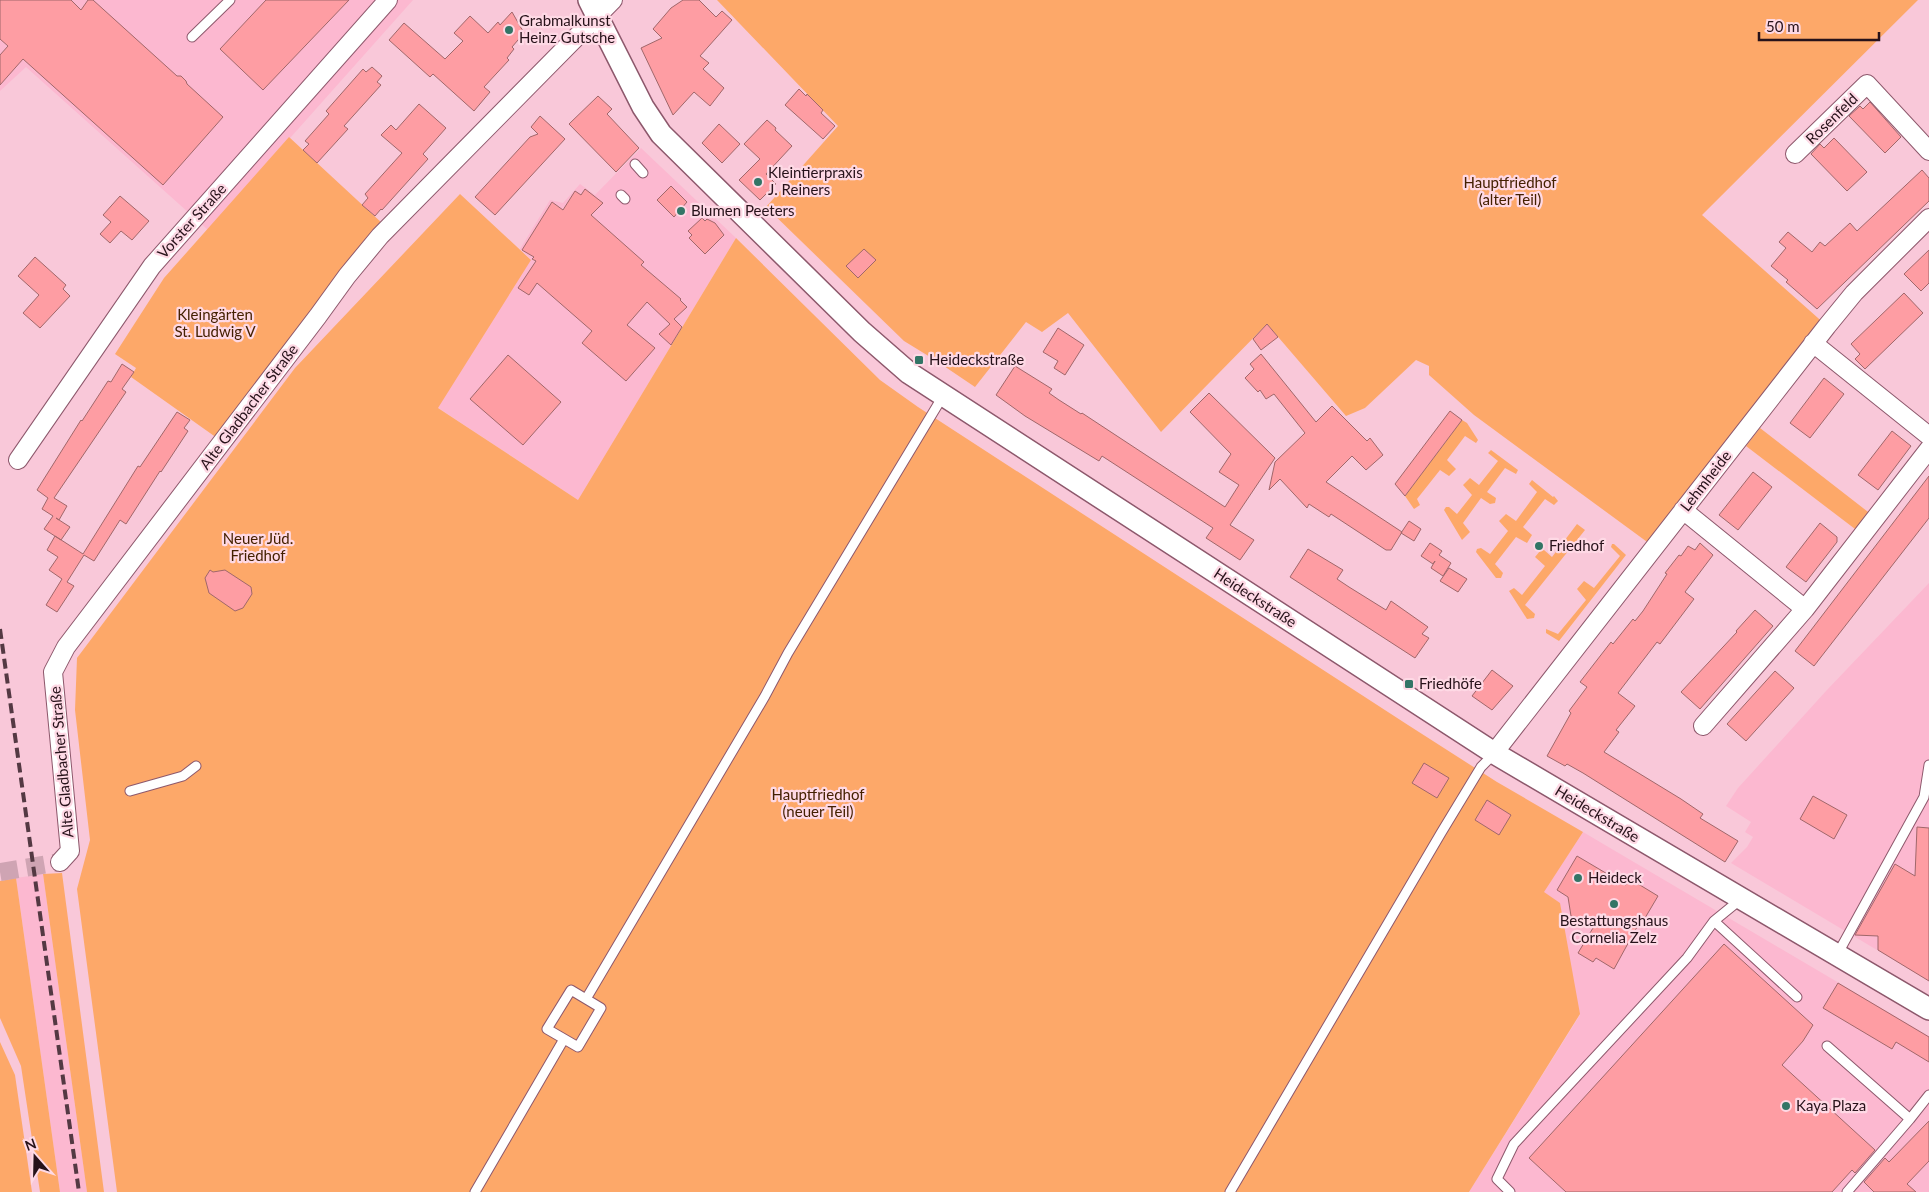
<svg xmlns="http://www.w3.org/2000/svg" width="1929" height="1192" font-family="Lato,sans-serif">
	<rect width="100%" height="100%" fill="#f9c8d9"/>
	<path fill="#fcb8d0" d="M0,0H413L208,230L26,67L0,91Z
		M641,148L736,238L578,500L437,407L531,259L520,249L550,200L563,203L580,184L595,195Z
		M1929,583V981L1731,863L1747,847L1753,837L1745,832L1751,822L1726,806L1738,788L1826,691Z
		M1583,832L1929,1036V1192H1469L1580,1015L1543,892Z
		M43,874L87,1192H60L16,878Z"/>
	<path fill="#fda869" d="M717,0H1918L1702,215L1827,326L1654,547L1474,415L1429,375V366L1416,360L1365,408L1346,416L1267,324L1161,432L1068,313L1042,332L1026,322L975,387L935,360L904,341L766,207L838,126Z
		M289,137L383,224C325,293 268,363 217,438L131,377L136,368L115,354L164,278Z
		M460,194L531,260L438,408L578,500L736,238L880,380L918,407L1408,725L1497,782L1583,832L1544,892L1560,903L1580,1014L1469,1192H117L77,889L90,840L75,710L77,658L295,368Z
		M1462,420L1467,423L1478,440L1476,443L1465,436L1447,460L1456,469L1449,476L1440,470L1417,499L1420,505L1414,509L1405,496Z
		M1760,428L1872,515L1859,532L1746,446Z
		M1491,450L1518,470L1516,474L1505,468L1487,492L1496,498L1495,503L1490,504L1481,498L1463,523L1470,532L1462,540L1444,510L1446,507H1449L1457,514L1472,495L1463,485L1470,478L1479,485L1498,461L1488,453Z
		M1532,480L1553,497L1554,496L1558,501L1554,505L1545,499L1523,527L1532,535L1527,543L1516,537L1495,564L1503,573L1501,578H1496L1476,552L1477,549L1481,548L1490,554L1508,531L1499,521L1506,514L1516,521L1537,492L1529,484Z
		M1577,524L1585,530L1525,605L1535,614L1534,618L1527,619L1509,591L1514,588L1522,595L1545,566L1535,557L1540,551L1544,550L1552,557Z
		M1612,544H1614L1626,555L1559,641L1546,633V629L1558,634L1586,600L1577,589L1584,581L1594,588L1620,556L1611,547Z
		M62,873L104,1192H87L43,874Z
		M16,878L60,1192H40L21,1066L0,1018V881Z
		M0,1042L15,1075L32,1192H0Z"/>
	<path fill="#fe9da3" stroke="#a0676a" d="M0,0H71L81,10L88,0H93L177,76H181L186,81L187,84L223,117L163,185L23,59L0,85V55L8,46L0,39Z
		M266,0H349L263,90L220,49Z
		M683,0H699L716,17L722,11L732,20L700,56L709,63L703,69L724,88L710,106L694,92L673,115L641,48L662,38L653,29L671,8Z
		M512,12L524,33L512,47L514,49L507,58L509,60L484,87L490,92L474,111L433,74L430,77L389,40L404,23L445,59L463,41L454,33L470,16L488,33L498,22L500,25Z
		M372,67L382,76L377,82L381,85L344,126L348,129L317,163L303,150L309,144L305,141L329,114L326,111L363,69L366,72Z
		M799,89L806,96L807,94L823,110L821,113L835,126L823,139L785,105Z
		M598,96L612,109L607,114L639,148L616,172L569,124Z
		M1870,102L1901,137L1885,153L1849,116L1860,106L1863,109Z
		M419,104L446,128L423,154L428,159L382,210L381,209L375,216L362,205L368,198L365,194L402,153L381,135L391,125L396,130Z
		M540,116L565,139L495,215L475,197L530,137L538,134L531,127Z
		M767,120L776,128L775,130L792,146L766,174L776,184L760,200L739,180L760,159L744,144Z
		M719,124L740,144L722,163L702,143Z
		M1834,138L1867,172L1847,191L1811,154L1820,144L1824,148Z
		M1922,170L1929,178V201L1817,309L1786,282L1788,280L1771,266L1786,248L1779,242L1788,232L1812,252L1820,242L1825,246L1850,223L1857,231Z
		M671,186L687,202L674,217L657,200Z
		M585,189L603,203L591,215L644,262L641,265L681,299L680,300L687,307L674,319L682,327L671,345L659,334L670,324L647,302L627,325L655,348L626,381L582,343L592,331L537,283L529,295L518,288L536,261L532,259L534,257L522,250L552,202L563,210L575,191L581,195Z
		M120,196L149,221L132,240L121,231L110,243L100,234L111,222L103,215Z
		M702,218L705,221L707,219L715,223L724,235L705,254L689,238L692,235L688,231Z
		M864,249L876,260L858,278L846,266Z
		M1929,250V283L1921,291L1904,274Z
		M35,257L66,285L63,289L70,296L40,328L23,313L39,295L18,276Z
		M1904,293L1923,313L1865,369L1855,359L1860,354L1851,344Z
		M1267,324L1278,337L1261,350L1253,339Z
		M1058,328L1084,345L1065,375L1054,368L1058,361L1043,352Z
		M1261,354L1316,422L1332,406L1367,441L1370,438L1383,455L1366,470L1352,456L1326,482L1402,532L1391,550H1386L1331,514L1329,517L1309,504L1307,508L1280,479L1269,490L1275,462L1305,433L1274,394L1266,399L1260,390L1258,392L1245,378L1254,369L1250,364Z
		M508,355L561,402L523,445L470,399Z
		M122,364L134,372L122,389L126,392L54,498L67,506L59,520L56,518L70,527L61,540L44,529L53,516L42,509L48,498L37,490L81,420L82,421L108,381L111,382Z
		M1015,366L1052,389L1049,393L1059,400L1081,414L1082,413L1225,507L1239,485L1219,472L1231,454L1190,412L1209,393L1275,458L1230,525L1254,540L1240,560L1206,538L1213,528L1102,456L1099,461L1025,416L996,395Z
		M1824,378L1844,394L1810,438L1790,423Z
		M1450,411L1462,420L1405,496L1395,484Z
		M177,412L190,420L184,428L188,431L161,472L160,471L126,524L120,520L94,561L84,555L67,582L74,586L57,612L46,605L62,579L49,570L58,557L47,550L55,536L83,554L138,466L140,467Z
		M1892,431L1911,446L1878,490L1858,475Z
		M1753,472L1772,487L1738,530L1719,515Z
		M1929,476V518L1814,666L1795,651Z
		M1409,521L1421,529L1414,541L1401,533Z
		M1820,523L1837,537V542L1806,582L1786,567Z
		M1430,543L1442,551L1439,555L1451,563L1443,576L1431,568L1435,561L1433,564L1421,556Z
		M1700,543L1713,555L1685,592L1694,599L1660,644L1657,642L1618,693L1635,706L1616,730L1619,732L1604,752L1681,799L1703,814L1700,818L1738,841L1725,862L1583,773L1567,764L1565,766L1547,756L1571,713L1569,711L1587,687L1580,682L1611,642L1613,644L1633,619L1635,621L1643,611L1667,574L1665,573L1679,555L1681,556L1688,546L1695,550Z
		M1308,549L1343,570L1337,579L1349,587L1386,610L1391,601L1428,627L1422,634L1429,638L1415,658L1290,577Z
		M1449,568L1467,579L1458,592L1440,581Z
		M210,570L213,572L225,570L251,587L252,594L243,608L235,611L209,593L205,578Z
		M1755,610L1773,626L1700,709L1681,692L1737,632L1736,631Z
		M1492,670L1513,686L1492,710L1472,696Z
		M1775,671L1794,688L1746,741L1727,724Z
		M1424,763L1449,778L1437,798L1412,783Z
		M1813,796L1847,815L1834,839L1800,819Z
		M1487,800L1511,815L1499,835L1475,820Z
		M1917,827L1929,828V981L1878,950V936L1855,935L1895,864L1915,876Z
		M1577,856L1626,885L1630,879L1658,896L1645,918L1643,916L1614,969L1596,958L1593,962L1578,953L1593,928L1571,916L1568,897L1557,890Z
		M1724,944L1813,1025L1803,1041L1782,1065L1875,1150L1855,1173L1852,1170L1832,1192H1566L1529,1158Z
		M1838,983L1929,1037V1062L1896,1042L1892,1049L1823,1008Z
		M1929,1121V1161L1907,1184L1916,1192H1874L1864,1182L1885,1158L1889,1162Z"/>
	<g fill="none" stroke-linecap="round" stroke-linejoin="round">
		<path stroke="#cfa4b3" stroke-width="18" stroke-dasharray="18 9" stroke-linecap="butt" d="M0,872L60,862"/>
		<g stroke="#8d586c" stroke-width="11">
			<path id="service" d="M192,37L230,0
				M635,164L643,173
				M621,195L625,199
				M130,791L183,776L196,766
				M1714,921L1797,997
				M1837,955L1924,797L1929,765
				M571,990L601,1008L578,1047L547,1029Z
				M586,999L765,696L788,653L943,396
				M1827,1046L1910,1119L1847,1192
				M1910,1119L1929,1095
				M475,1192L564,1039
				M1230,1192L1441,833L1481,767L1494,754
				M1510,1192L1497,1179L1514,1144L1687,958L1714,921L1741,899"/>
		</g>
		<g stroke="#8d586c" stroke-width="20">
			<path id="minor" d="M1795,154L1867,84L1929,151
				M1813,343L1929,436
				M18,460L152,266L388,0
				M1683,510L1805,609
				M1703,726L1805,609L1929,449
				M1494,753L1827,326L1854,293L1929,218
				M60,862L70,851L53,672L66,647L318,316L347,276L380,236L613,0"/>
		</g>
		<g stroke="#8d586c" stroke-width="24">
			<path id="tertiary" d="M589,0L643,107L661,134L862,332L909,373L1494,753L1929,1009"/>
		</g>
		<use href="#service" stroke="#fff" stroke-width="9"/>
		<use href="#minor" stroke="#fff" stroke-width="18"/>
		<use href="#tertiary" stroke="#fff" stroke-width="21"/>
		<path stroke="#543943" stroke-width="4" stroke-dasharray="10 5" stroke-linecap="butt" d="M0,629L79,1192"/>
	</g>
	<g fill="#337566" stroke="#fed9e5" stroke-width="2">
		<circle cx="509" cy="30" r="5"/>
		<circle cx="758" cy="182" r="5"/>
		<circle cx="681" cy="211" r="5"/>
		<rect x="914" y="355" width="10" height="10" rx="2.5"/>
		<circle cx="1539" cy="546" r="5"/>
		<rect x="1404" y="679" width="10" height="10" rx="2.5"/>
		<circle cx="1578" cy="878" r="5"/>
		<circle cx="1614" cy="904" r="5"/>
		<circle cx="1786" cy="1106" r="5"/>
	</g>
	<g text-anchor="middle" stroke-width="4.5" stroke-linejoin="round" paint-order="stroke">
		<g font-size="15" fill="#27121a" stroke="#fed9e5" text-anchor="start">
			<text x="519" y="26">Grabmalkunst<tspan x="519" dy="17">Heinz Gutsche</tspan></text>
			<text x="768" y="178">Kleintierpraxis<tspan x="768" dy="17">J. Reiners</tspan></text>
			<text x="691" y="216">Blumen Peeters</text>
			<text x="929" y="365">Heideckstraße</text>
			<text x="1549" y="551">Friedhof</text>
			<text x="1419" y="689">Friedhöfe</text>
			<text x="1588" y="883">Heideck</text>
			<text x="1614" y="926" text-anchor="middle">Bestattungshaus<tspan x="1614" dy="17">Cornelia Zelz</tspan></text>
			<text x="1796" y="1111">Kaya Plaza</text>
		</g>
		<g font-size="15" fill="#27121a" stroke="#fed9e5">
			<text transform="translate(1832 119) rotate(-44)" y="5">Rosenfeld</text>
			<text transform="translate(192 221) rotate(-48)" y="5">Vorster Straße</text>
			<text transform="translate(249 407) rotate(-53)" y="5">Alte Gladbacher Straße</text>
			<text transform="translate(1706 481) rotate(-52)" y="5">Lehmheide</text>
			<text transform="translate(1255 598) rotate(33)" y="5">Heideckstraße</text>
			<text transform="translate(62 762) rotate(-95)" y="5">Alte Gladbacher Straße</text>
			<text transform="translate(1597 814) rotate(31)" y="5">Heideckstraße</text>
		</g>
		<g font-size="15" fill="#442000" stroke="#fed9e5">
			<text x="1510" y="188">Hauptfriedhof<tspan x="1510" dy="17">(alter Teil)</tspan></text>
			<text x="215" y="320">Kleingärten<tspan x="215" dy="17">St. Ludwig V</tspan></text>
			<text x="258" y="544">Neuer Jüd.<tspan x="258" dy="17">Friedhof</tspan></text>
			<text x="818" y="800">Hauptfriedhof<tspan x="818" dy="17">(neuer Teil)</tspan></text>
		</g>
	</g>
	<g transform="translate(35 1157) rotate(340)" stroke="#fed9e5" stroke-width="4" paint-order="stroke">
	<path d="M0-4L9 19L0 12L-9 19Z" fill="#27121a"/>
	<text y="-8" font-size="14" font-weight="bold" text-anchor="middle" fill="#27121a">N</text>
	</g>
	<path d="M1759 32v8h120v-8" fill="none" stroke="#27121a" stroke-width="2.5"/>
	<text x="1766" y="32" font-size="15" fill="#27121a" stroke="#fed9e5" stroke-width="4" paint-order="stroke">50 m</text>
</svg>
